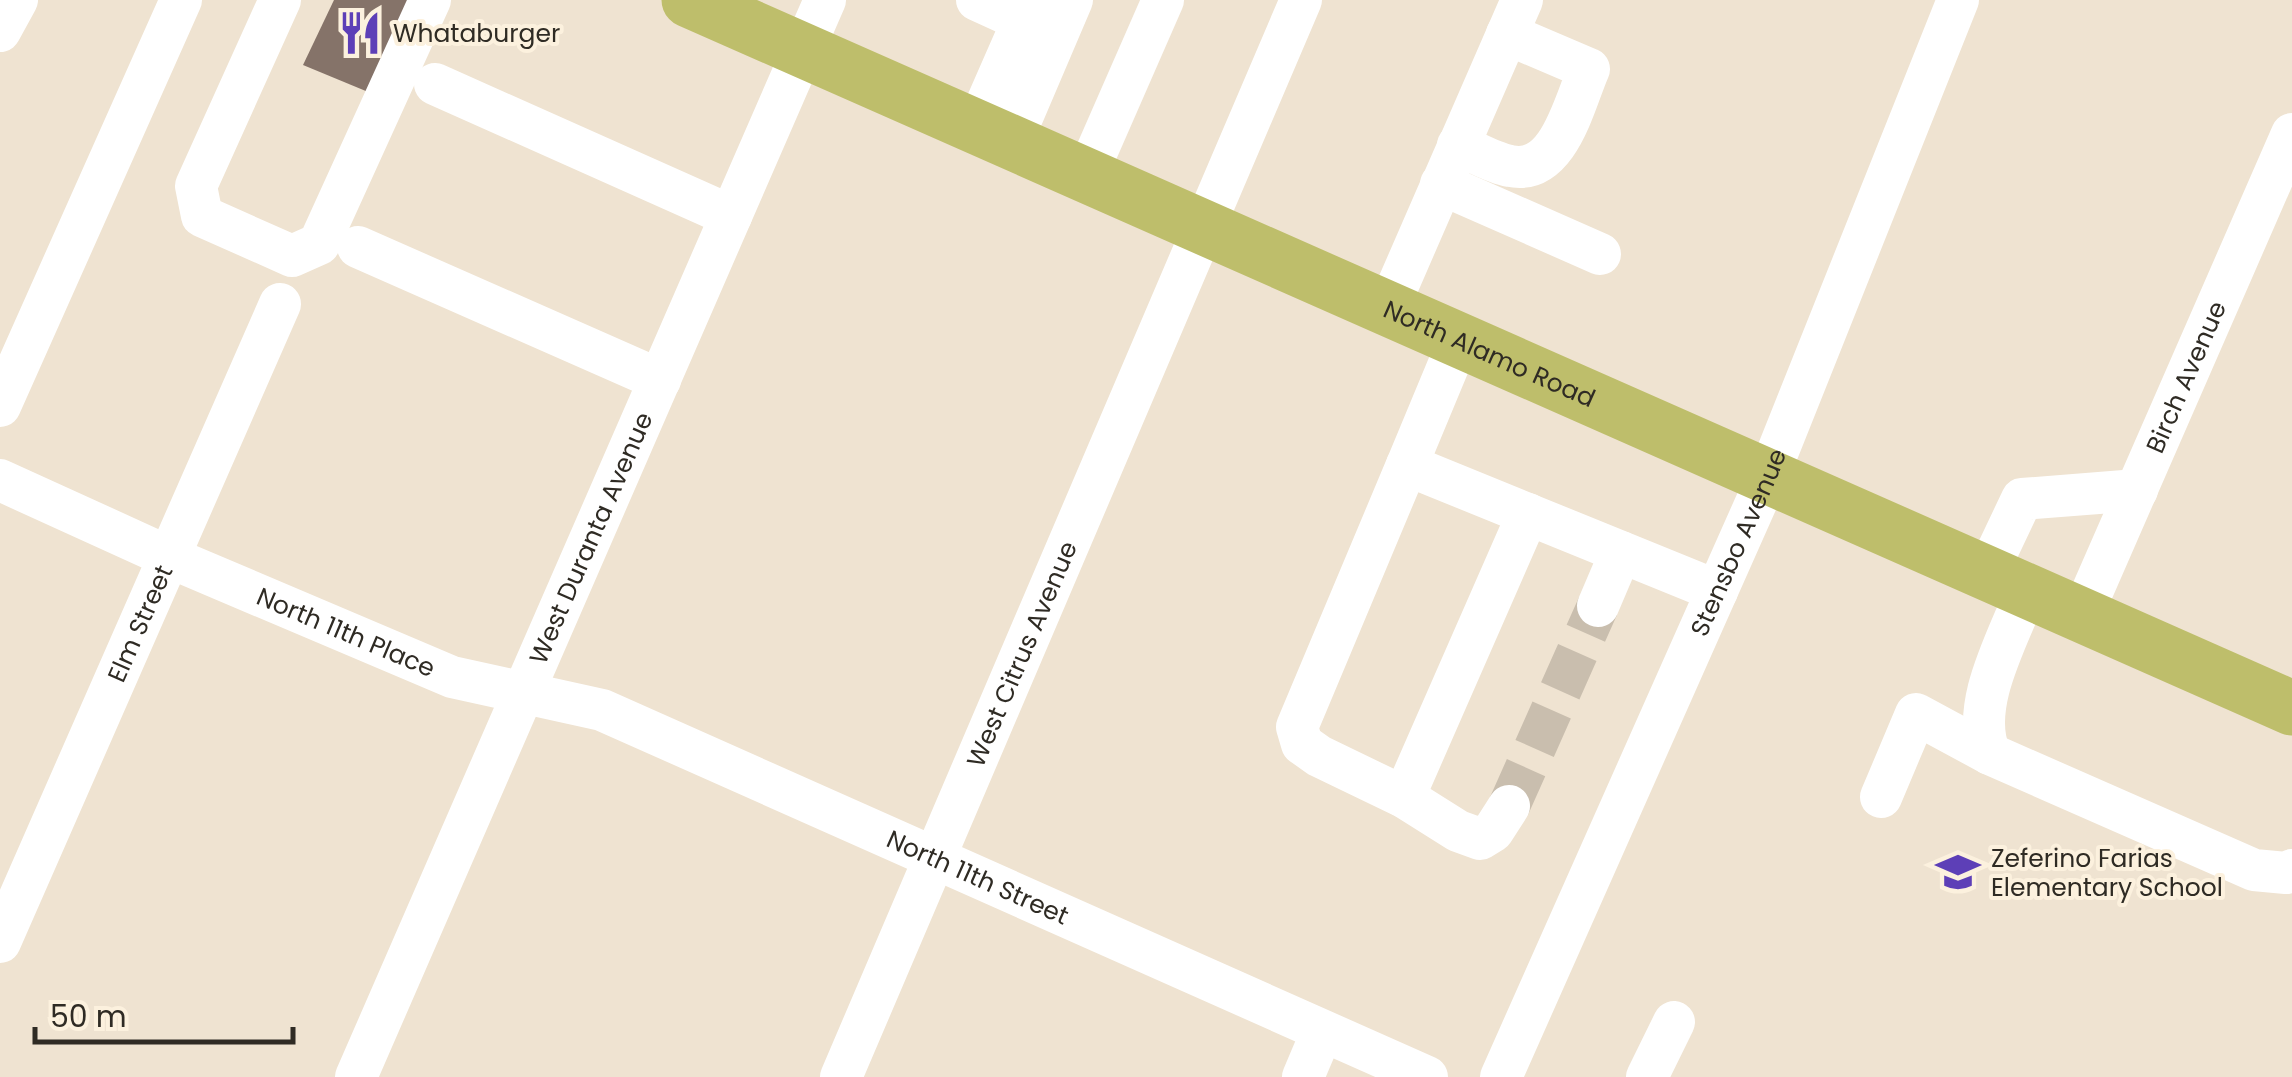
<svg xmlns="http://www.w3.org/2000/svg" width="2292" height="1077" font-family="Poppins,sans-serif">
	<rect width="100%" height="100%" fill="#efe3d1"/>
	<path fill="#857369" d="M334,0H417L373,94L303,65Z"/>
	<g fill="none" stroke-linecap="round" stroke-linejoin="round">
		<path stroke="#c9beae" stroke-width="42" stroke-dasharray="42 21" stroke-linecap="butt" d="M1509,806L1598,606"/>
		<g stroke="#fff" stroke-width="42">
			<path d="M280,0L196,186L202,216L292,256L319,244L430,0"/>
			<path d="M977,0L1023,21"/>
			<path d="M0,31L17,0"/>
			<path d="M435,84L731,216"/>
			<path d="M976,128L1032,0"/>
			<path d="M1011,143L1072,0"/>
			<path d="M1458,145C1475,152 1493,163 1510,166C1559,176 1574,103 1589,69L1507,34"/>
			<path d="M1086,176L1163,0"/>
			<path d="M1441,184L1600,254"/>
			<path d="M358,247L660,380"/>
			<path d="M1388,308L1522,0"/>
			<path d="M1459,340L1407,465L1717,591"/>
			<path d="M0,406L181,0"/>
			<path d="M1407,465L1297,727L1302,744L1319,756L1404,797L1458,831L1480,839L1493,831L1509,806"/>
			<path id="s1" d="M0,480L169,557L452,677L602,710L1427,1077"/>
			<path d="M1986,575L2022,499L2137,490"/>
			<path d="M1598,606L1621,552"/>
			<path id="s2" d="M2081,617L2292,134"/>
			<path d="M1990,754C1969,706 2008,639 2026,592"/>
			<path d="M1404,797L1528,514"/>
			<path d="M1881,797L1916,714L1990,754L2254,870L2286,873L2292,870"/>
			<path id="s3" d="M0,942L280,304"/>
			<path id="s4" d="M356,1077L825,0"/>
			<path id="s5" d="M841,1077L1301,0"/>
			<path d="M1303,1077L1322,1032"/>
			<path id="s6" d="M1501,1077L1768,476L1958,0"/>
			<path d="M1647,1077L1674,1022"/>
		</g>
		<path stroke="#bebe6b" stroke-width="55" id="s7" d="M689,0L2292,708"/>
	</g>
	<defs>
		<g id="restaurant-bare" transform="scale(3.45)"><path d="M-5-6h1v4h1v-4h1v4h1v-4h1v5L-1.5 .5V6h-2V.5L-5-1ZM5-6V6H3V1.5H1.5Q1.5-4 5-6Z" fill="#5d3fb7" stroke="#fcf1de" stroke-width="2.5" paint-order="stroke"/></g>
		<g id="school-bare" transform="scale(3.45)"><path d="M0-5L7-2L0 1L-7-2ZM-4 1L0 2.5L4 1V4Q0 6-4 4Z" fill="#5d3fb7" stroke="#fcf1de" stroke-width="2.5" paint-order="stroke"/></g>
	</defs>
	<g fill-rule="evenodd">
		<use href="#restaurant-bare" x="360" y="33"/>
		<use href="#school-bare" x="1958" y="872"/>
	</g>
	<g text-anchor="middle" stroke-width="8" stroke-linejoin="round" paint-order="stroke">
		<g font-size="25" fill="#2f2b24" stroke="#fcf1de" text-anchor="start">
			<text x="393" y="42">Whataburger</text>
			<text x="1991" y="867">Zeferino Farias<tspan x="1991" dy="29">Elementary School</tspan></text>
		</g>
		<g font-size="25" fill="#2f2b24" stroke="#fcf1de">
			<text dy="9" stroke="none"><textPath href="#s7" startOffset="875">North Alamo Road</textPath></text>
			<text dy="9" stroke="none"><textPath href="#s2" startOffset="262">Birch Avenue</textPath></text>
			<text dy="9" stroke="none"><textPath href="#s4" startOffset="588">West Duranta Avenue</textPath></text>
			<text dy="9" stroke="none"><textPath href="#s6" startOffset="585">Stensbo Avenue</textPath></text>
			<text dy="9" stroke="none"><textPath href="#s3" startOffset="348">Elm Street</textPath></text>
			<text dy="9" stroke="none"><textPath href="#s1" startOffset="378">North 11th Place</textPath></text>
			<text dy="9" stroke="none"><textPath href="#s5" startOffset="460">West Citrus Avenue</textPath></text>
			<text dy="9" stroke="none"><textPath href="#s1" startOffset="1058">North 11th Street</textPath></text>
		</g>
	</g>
	<path d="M35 1027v15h258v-15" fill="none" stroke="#2f2b24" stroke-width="5"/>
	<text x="50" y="1027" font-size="30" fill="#2f2b24" stroke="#fcf1de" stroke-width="8" paint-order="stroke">50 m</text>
</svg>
